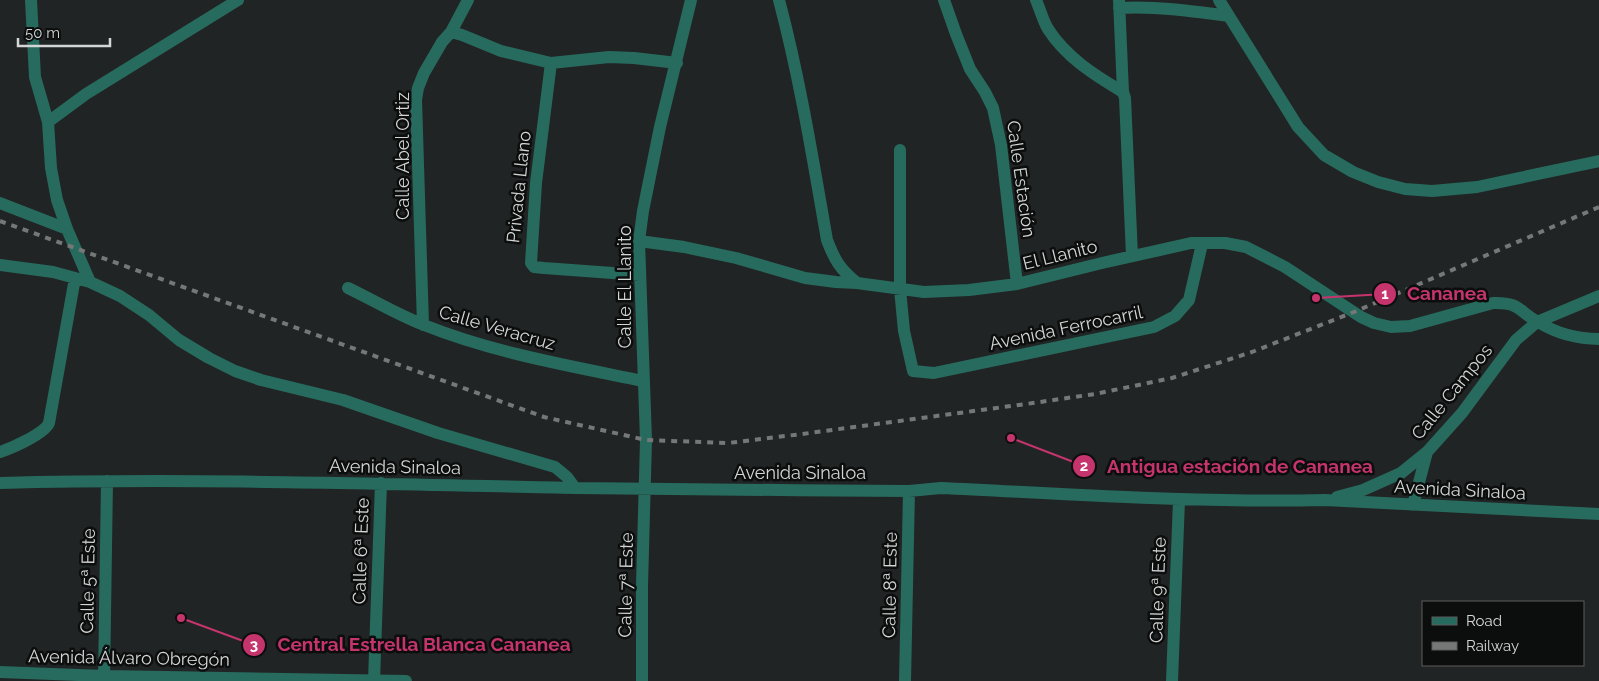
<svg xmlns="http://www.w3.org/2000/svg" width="1599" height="681" font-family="Raleway,sans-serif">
	<rect width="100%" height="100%" fill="#212424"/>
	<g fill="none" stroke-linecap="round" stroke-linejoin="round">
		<path stroke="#276b5e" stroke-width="12" d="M31,0L35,77L48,122L51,168L57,200L67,229L90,282
			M779,0C800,79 813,160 827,240C835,261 840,269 857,283
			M944,0L956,34L970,69L985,92L993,108L1001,145L1017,284
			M1036,0C1040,9 1043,21 1048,29C1066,57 1094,75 1123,92L1125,98L1132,256
			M1119,0L1123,92
			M1219,0L1298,127L1324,155L1353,172L1378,182L1405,189L1432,191L1477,187L1599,161
			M1119,8C1156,6 1192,11 1229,16
			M451,32L462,35L501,51L551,63L609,57L634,58L677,63
			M551,63L536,183L531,263L534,267L544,268L640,275
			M48,122L86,94L238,0
			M900,150V289L904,331L913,371L934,373L1154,327L1175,316L1189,300L1202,244
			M0,203L67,229
			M639,241L684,247L736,258L805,278L836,282L857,283L924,292L969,290L1017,284L1102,263L1191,243H1225L1246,247L1285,267L1361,317L1374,323L1391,327L1410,326L1493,303C1520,302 1518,311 1538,322C1556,333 1578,339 1599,339
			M0,265L53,272L90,282L120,296L149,315L179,340L209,358L235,371L261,380L343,400L438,433L555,467L567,477L575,488
			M348,288C373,300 398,315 424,325C494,353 570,366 643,381
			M423,325L416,100L418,88L424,73L442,42L451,32L468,0
			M0,452C12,448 44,434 49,423L75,278
			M0,483C192,478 384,484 576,488C687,490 798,490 909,491L941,488C1069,494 1197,503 1325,500L1599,514
			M1337,497L1363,490L1401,473L1427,452L1462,413L1516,340L1537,322L1599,296
			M1413,505L1427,452
			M0,672L104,676L406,681
			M104,681L107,481
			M374,681L381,483
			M642,681V586L646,440L639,241L643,211L660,127L691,0
			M905,681L909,491
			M1172,681L1179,500"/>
		<path stroke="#767878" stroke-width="4" stroke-dasharray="6 6" stroke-linecap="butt" d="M0,221L544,417L646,440L728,443L802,434L1026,404L1095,394L1172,378L1252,352L1354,312L1599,207"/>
	</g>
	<g text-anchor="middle" stroke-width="5" stroke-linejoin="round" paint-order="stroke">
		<g font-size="18" fill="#d4d6d6" stroke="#0c0d0d">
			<text transform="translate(403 156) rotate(-90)" y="6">Calle Abel Ortiz</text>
			<text transform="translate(1021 179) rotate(82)" y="6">Calle Estación</text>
			<text transform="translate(519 187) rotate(-84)" y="6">Privada Llano</text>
			<text transform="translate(1060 255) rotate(-14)" y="6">El Llanito</text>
			<text transform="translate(625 287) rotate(-90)" y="6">Calle El Llanito</text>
			<text transform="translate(497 328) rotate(16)" y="6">Calle Veracruz</text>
			<text transform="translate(1066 328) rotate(-12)" y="6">Avenida Ferrocarril</text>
			<text transform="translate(1452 392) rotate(-51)" y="6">Calle Campos</text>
			<text transform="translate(395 467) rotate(1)" y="6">Avenida Sinaloa</text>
			<text x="800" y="479">Avenida Sinaloa</text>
			<text transform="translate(1460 490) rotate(3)" y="6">Avenida Sinaloa</text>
			<text transform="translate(361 551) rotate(-88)" y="6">Calle 6ª Este</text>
			<text transform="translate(88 581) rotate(-89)" y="6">Calle 5ª Este</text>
			<text transform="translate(626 585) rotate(-89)" y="6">Calle 7ª Este</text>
			<text transform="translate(890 585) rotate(-89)" y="6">Calle 8ª Este</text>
			<text transform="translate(1158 590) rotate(-88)" y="6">Calle 9ª Este</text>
			<text transform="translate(129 658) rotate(1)" y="6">Avenida Álvaro Obregón</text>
		</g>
	</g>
	<path fill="none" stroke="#c5346d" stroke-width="2" d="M1316 298L1385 294M1011 438L1084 466M181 618L254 645"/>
	<g fill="#c5346d" stroke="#0c0d0d" stroke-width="2">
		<circle cx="1316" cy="298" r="5"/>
		<circle cx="1011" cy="438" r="5"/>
		<circle cx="181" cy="618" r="5"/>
		<circle cx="1385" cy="294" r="12"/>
		<circle cx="1084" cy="466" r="12"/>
		<circle cx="254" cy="645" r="12"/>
	</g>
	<g font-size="15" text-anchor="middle" font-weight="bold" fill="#fff">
		<text x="1385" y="299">1</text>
		<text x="1084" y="471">2</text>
		<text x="254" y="650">3</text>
	</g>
	<g font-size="19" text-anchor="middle" font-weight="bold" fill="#c5346d" stroke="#0c0d0d" stroke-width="5" stroke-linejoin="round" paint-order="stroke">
		<text x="1447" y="300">Cananea</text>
		<text x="1240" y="473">Antigua estación de Cananea</text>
		<text x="424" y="651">Central Estrella Blanca Cananea</text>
	</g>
	<rect x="1422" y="601" width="162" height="65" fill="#0c0d0d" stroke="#5c5d5d"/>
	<rect x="1432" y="617" width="25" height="8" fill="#276b5e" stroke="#5c5d5d"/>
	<text x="1466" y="626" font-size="15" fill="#d4d6d6">Road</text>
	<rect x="1432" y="642" width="25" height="8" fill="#767878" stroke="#5c5d5d"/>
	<text x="1466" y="651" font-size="15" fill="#d4d6d6">Railway</text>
	<path d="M18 38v8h92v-8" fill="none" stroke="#d4d6d6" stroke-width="2.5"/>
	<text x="25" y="38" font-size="15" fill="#d4d6d6" stroke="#0c0d0d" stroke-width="4" paint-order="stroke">50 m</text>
</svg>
